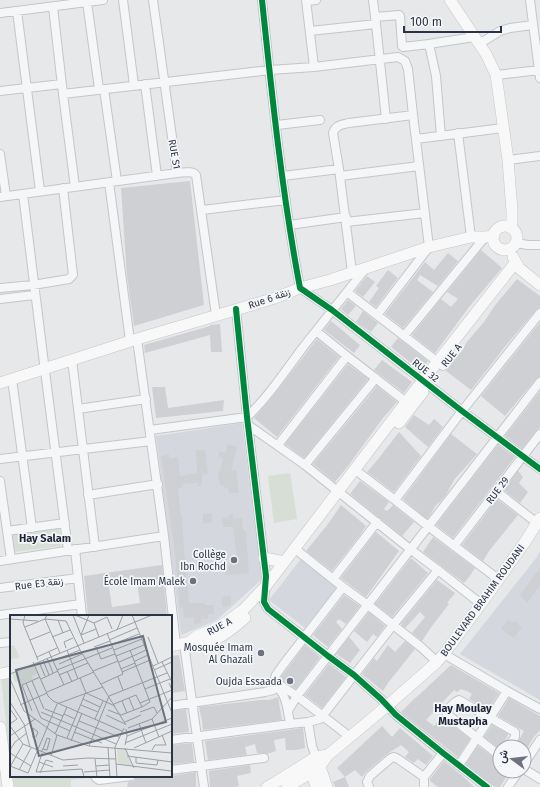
<svg xmlns="http://www.w3.org/2000/svg" width="540" height="787" font-family="'Fira Sans',Vazirmatn,sans-serif">
	<rect width="100%" height="100%" fill="#e6e8ea"/>
	<path fill="#d4d7dd" d="M242,423L262,579L217,620L181,635L156,436Z
		M540,551V700L460,654L537,557Z
		M301,559L337,587L305,628L269,600Z"/>
	<path fill="#d6ded6" d="M290,473L297,519L274,523L268,476Z
		M59,526L61,546L14,552L12,532Z
		M11,676V766L1,678Z
		M12,776H92V777L71,780V787H14Z"/>
	<path fill="#ced0d3" fill-rule="evenodd" d="M190,181L204,305L134,326L127,276L121,188Z
		M481,250L502,268L469,307L435,353L412,335L441,299L451,307L458,299L447,292Z
		M448,253L458,261L438,286L420,275L417,280L433,292L403,328L385,314L425,262L434,270Z
		M388,270L398,278L376,307L369,302L379,288L376,286Z
		M367,276L375,282L363,297L355,291Z
		M517,279L540,296V308L536,310L503,349L494,361L471,390L446,371L453,359L462,351L466,343L484,322L496,304Z
		M348,300L356,306L348,315L341,309Z
		M363,311L378,323L371,332L356,322Z
		M331,321L360,345L354,353L324,330Z
		M540,322V377L536,379L505,416L481,396Z
		M220,324L222,352H211L210,335L145,353L144,345L210,326V325Z
		M398,338L428,361L421,371L391,347Z
		M317,339L339,357L277,437L254,418L273,396Z
		M382,360L412,382L404,393L374,370Z
		M348,364L368,379L304,458L285,444Z
		M377,386L397,402L383,418L348,466L335,482L313,464Z
		M152,387H165L168,408L224,400L223,411L156,418Z
		M540,391V427L536,431L522,449L505,436Z
		M414,415L429,425L434,419L443,427L428,447L405,427Z
		M399,432L421,456L394,492L367,472L379,458Z
		M451,434L477,454L454,480L446,495L440,502L435,506L431,514L427,519L403,499Z
		M228,444L237,447L231,471L236,470L239,493H229L228,488H225L224,486L220,485L218,471H220L223,459L218,456L220,451L225,453Z
		M498,445L515,457L453,538L436,525Z
		M196,450H205L208,474L202,475L201,486H198V483L182,484L183,487L178,488L181,518L182,517L184,551L189,603H205V605H214V614H208V619H201V623L194,624V617L184,618L183,607L180,608L175,553L161,456L169,454V459L178,457L180,476L197,473Z
		M518,471L523,477L519,483L528,492L520,503L504,490Z
		M360,481L389,502L384,509L387,511L393,505L414,522L402,536L350,494Z
		M497,499L518,515L489,551L483,561L462,545Z
		M341,505L366,526L360,535L332,571L306,551L328,524Z
		M212,513V522L203,524V514Z
		M229,514L233,515L234,519L242,518L243,531H246L249,573L226,575L224,566L238,564L233,527H223L222,518L229,517Z
		M376,532L399,551L366,597L341,578Z
		M433,537L475,568L469,577L464,583L423,552Z
		M411,558L428,573L392,617L375,604Z
		M162,565L167,616H88L84,576ZM137,582L140,603L112,607L109,587Z
		M540,568V586L527,603L520,595Z
		M437,580L455,593L447,603L449,604L432,626L422,641L412,633L425,617L420,612L405,628L401,624Z
		M344,595L360,606L346,624L339,619L336,622L342,629L328,647L313,635Z
		M231,596V605L222,607V597Z
		M369,612L385,626L377,637L373,634L367,642L354,631Z
		M508,620L512,623L515,621L522,627L514,638L501,629Z
		M349,637L360,650L350,663L336,654Z
		M405,641L415,649L388,683L383,691L362,674L374,658L377,661L388,645L395,652Z
		M305,645L320,657L296,689L282,680L281,677Z
		M179,655L185,691L171,693V656Z
		M329,664L346,677L322,708L305,695Z
		M451,665L499,693L488,710L469,699L472,694L467,691L461,689L457,692L454,690L426,720L434,726L442,717L470,739L458,757L401,712L414,699L420,694Z
		M278,697L282,720L203,730L202,721L199,707L261,700H269Z
		M509,698L540,716V730L533,738L524,754V747H515L524,731L498,716Z
		M186,709L189,732L171,734V711Z
		M492,725L508,734L503,747H500V749L484,737Z
		M382,726L392,737L400,728L433,756L426,765L418,759L414,763L405,757L409,752L401,745L387,754L366,772L362,777L355,770L345,777L337,768Z
		M303,728L305,748L296,750H286L285,738L274,740L276,751L267,754L264,753H257L255,744L245,747L247,755L208,760L205,741Z
		M192,743L194,762L171,764V745Z
		M478,746L497,760L500,761V771H510L500,787H495L466,764Z
		M444,761L465,778L474,787H438L430,781V779Z
		M250,765L251,773L237,776L239,786L233,787H210L209,771Z
		M196,772V787H127L128,782L134,781L136,777L149,776H171Z
		M345,777L349,787H335L333,782Z"/>
	<g fill="none" stroke-linecap="round" stroke-linejoin="round">
		<g stroke="#c4c6c8" stroke-width="10">
			<path id="street" d="M123,0L134,85
				M153,0L177,173
				M262,0C272,96 282,193 300,288L332,310L462,411L540,469
				M306,0L314,67
				M373,0L376,24L386,119
				M530,0L540,78
				M307,1L316,0
				M87,2L99,89
				M53,7L63,94L75,187
				M17,11L40,191
				M0,13L103,0
				M375,17L399,15L400,16L402,46L403,47L429,44
				M310,31L376,24
				M479,44L500,31L510,28L533,25
				M496,75L540,70
				M145,84L157,176
				M104,89L117,181
				M0,91L62,84
				M63,94L270,70L314,67L398,57L405,61L408,69L413,115
				M277,125L320,120
				M458,133L471,237
				M441,136L436,76L429,44L474,37
				M416,139L503,128
				M0,154L6,196
				M508,160L540,156
				M283,176L339,169
				M340,176L419,166
				M109,182L130,341
				M23,194C37,313 53,431 68,550
				M0,197L177,173C183,173 192,170 196,175L216,315
				M202,210L286,200
				M346,222L425,213
				M289,225L346,217
				M516,243L528,245H540
				M352,272L339,169L333,133C336,125 341,125 349,123L413,115L429,247L377,315
				M0,288L33,285L69,279L73,275L63,188
				M347,292L443,366
				M0,299L34,295
				M236,309L247,417L266,576L264,602L268,609L328,656L354,675L381,699L396,715L443,753L487,787
				M316,331L347,356L410,405
				M404,336L485,237
				M137,339L164,536L176,645
				M72,360L95,547
				M12,379L32,528
				M78,409L146,399
				M248,425L305,465L410,549L438,570L481,604
				M150,430L247,417C268,397 284,373 301,350C322,323 344,296 366,268
				M278,445L347,356
				M0,459L151,441
				M305,465L376,378
				M354,469L395,500L428,526L498,579
				M0,481L11,559
				M496,491L537,523
				M88,495L158,484
				M395,500L462,411L540,313
				M7,531L65,523
				M454,546L540,434
				M294,548L343,587L368,605L421,647L437,662
				M75,549L82,616
				M0,561L164,536
				M333,579L377,522
				M0,588L78,578
				M0,615L81,604
				M0,643L11,642
				M184,644L204,787
				M444,654L507,691L540,709
				M274,681L276,675L283,665L343,587
				M280,685L297,696L350,737
				M279,689C287,697 288,713 290,724
				M171,706L265,692L273,690
				M288,711L297,696L328,656L540,382
				M308,722L312,746L316,757
				M171,740L290,724L308,722L320,719L393,625L438,570
				M500,756L448,715L447,714C448,708 454,702 459,700L515,732V737L508,747
				M524,764L540,740
				M459,765L477,738L507,691
				M524,769L540,779
				M171,770L264,758
				M95,776L96,778L99,780L131,776
				M369,787L367,782L370,776L391,758L394,757L398,759L424,777
				M424,787V777L443,753
				M508,787L519,771"/>
		</g>
		<g stroke="#c4c6c8" stroke-width="12">
			<path id="secondary" d="M450,0L486,54L496,75L508,160L512,211V221L511,228
				M493 238a12 12 0 1 1 24 0a12 12 0 1 1-24 0Z
				M513,257L519,268L540,285
				M0,383L137,339L275,298L300,288L330,280L429,247L471,237H485L494,236
				M399,423L423,392
				M264,558L284,562
				M189,642C192,643 196,645 199,645C213,644 234,628 245,618
				M171,646L189,642L197,636L210,631L224,624L243,610L266,586L406,402L515,263
				M0,674L11,672
				M0,727L8,787
				M318,761L327,787
				M310,766L316,787
				M267,787L276,782L316,757L328,755
				M287,787L312,772L320,766L328,755L387,706L437,662L444,654L481,604L525,542L540,518"/>
		</g>
		<use href="#street" stroke="#f5f6f7" stroke-width="8"/>
		<use href="#secondary" stroke="#f8f8f8" stroke-width="11"/>
		<g stroke="#f4f6f9" stroke-width="8">
			<path id="cycleway" d="M262,0C272,96 282,193 300,288L332,310L462,411L540,469
				M236,309L247,417L266,576L264,602L268,609L328,656L354,675L381,699L396,715L443,753L487,787"/>
		</g>
		<use href="#cycleway" stroke="#00873e" stroke-width="6"/>
	</g>
	<g fill="#6c737f" stroke="#f4f6f9" stroke-width="1.5">
		<circle cx="234" cy="560" r="4"/>
		<circle cx="193" cy="581" r="4"/>
		<circle cx="261" cy="653" r="4"/>
		<circle cx="290" cy="681" r="4"/>
	</g>
	<g text-anchor="middle" stroke-width="3.5" stroke-linejoin="round" paint-order="stroke">
		<g font-size="10" fill="#2b3445" stroke="#f4f6f9">
			<text transform="translate(175 154) rotate(80)" y="4">RUE S1</text>
			<text transform="translate(269 298) rotate(-19)" y="4">Rue 6 زنقة</text>
			<text transform="translate(451 355) rotate(-52)" y="4">RUE A</text>
			<text transform="translate(426 370) rotate(38)" y="4">RUE 32</text>
			<text transform="translate(497 490) rotate(-53)" y="4">RUE 29</text>
			<text transform="translate(39 583) rotate(-7)" y="4">Rue E3 زنقة</text>
			<text transform="translate(482 600) rotate(-54)" y="4">BOULEVARD BRAHIM ROUDANI</text>
			<text transform="translate(219 626) rotate(-28)" y="4">RUE A</text>
		</g>
		<g font-size="10" fill="#2b3445" stroke="#f4f6f9" text-anchor="end">
			<text x="226" y="558">Collège<tspan x="226" dy="12">Ibn Rochd</tspan></text>
			<text x="185" y="585">École Imam Malek</text>
			<text x="253" y="651">Mosquée Imam<tspan x="253" dy="12">Al Ghazali</tspan></text>
			<text x="282" y="685">Oujda Essaada</text>
		</g>
		<g font-size="11" font-weight="bold" fill="#1d2536" stroke="#f4f6f9">
			<text x="45" y="542">Hay Salam</text>
			<text x="463" y="712">Hay Moulay<tspan x="463" dy="13">Mustapha</tspan></text>
		</g>
	</g>
	<g transform="translate(10 615)">
		<rect width="162" height="162" fill="#e6e8ea"/>
		<path d="M4,30L10,43L1,44L0,31ZM24,50L27,59L22,61L23,64L12,69L10,66L5,67L2,59ZM107,133H115L122,151L108,148Z" fill="#d6ded6"/>
		<path fill="none" stroke="#9ba0a8" stroke-width="1" d="M15,0L13,8L28,45M37,0L35,4L50,38M63,0L74,28M65,0L84,8M122,0L162,98M97,2L102,14M0,4L28,6M48,5L53,18M56,6L70,35L116,110M84,8L89,22M84,8L97,2M15,12L35,4L56,6M107,15L113,0M71,20L79,0M71,20L86,14M42,22L60,15M138,22L148,48M20,25L40,17M99,25L127,13M101,30L129,19M84,32L100,26M86,32L91,44L105,39M56,33L54,27L63,23M57,35L68,64M104,35L132,24M120,35L140,87L132,92M39,37L54,70M106,41L134,30M123,41L136,35M27,42L47,33M37,43L43,58M33,45L39,60M43,46L70,35M125,46L138,40M23,47L38,81L43,86L112,116M29,47L35,61M109,47L123,41M152,47L162,67M49,49L72,39M143,51L162,42M111,54L125,48M47,55L102,33M144,55L162,47M57,56L62,67M83,56L108,46M112,57L140,45M0,59L142,0M49,60L78,48M108,62L113,75M70,63L76,78L105,91M0,64L14,96L47,120L79,131L162,138M31,64L48,56M22,66L34,94M16,68L31,103L60,116M91,69L113,59L97,18M135,74L160,64M37,77L84,57M119,83L124,95M73,84L90,92M112,86L117,98M0,87L14,109L20,132M130,88L162,75L159,68M10,90L37,78M71,90L88,97M0,94L7,104L0,109M35,94L53,101M98,95L111,100L132,92L126,80L104,89M22,96L12,70L30,62M31,97L106,129M130,97L144,92L147,98M54,99L65,104M96,100L115,109M85,104L93,86M142,104L149,122M69,106L109,122M115,107L131,100M129,109L136,128M0,111L13,129L53,145L78,143L106,144M118,113L142,104L162,82M64,117L92,128M45,119L57,92M0,121L25,104M117,121L162,103M23,123V113L28,117L26,122M57,123L75,79M61,126L72,98M115,128L162,109M115,130L117,121L116,114M79,131L99,81L157,58M98,133L100,162M115,133L124,153M124,133L162,116M0,135L5,127L17,118M142,135L145,130H156L152,120M31,137L33,134L35,129L37,123L40,124L37,135L33,134M0,138L21,151M32,138L26,157L72,154L74,162M41,141L47,120M117,141L162,147M126,142V148L147,150L148,145M85,144L87,162M29,147L43,152M106,149L161,156M0,151L18,158L47,89L93,72M53,151L68,150M86,151L99,150M0,152L13,129M9,155L21,133M74,157L100,155M30,158L36,145L43,147M107,162L105,132L114,113"/>
		<path fill="#6c737f" fill-opacity="0.15" stroke="#6c737f" stroke-width="2" d="M133,21L156,107L29,141L6,55Z"/>
		<rect width="162" height="162" fill="none" stroke="#2b3445" stroke-width="2"/>
	</g>
	<g transform="translate(512 759) rotate(285)"><circle r="19" fill="#f4f6f9" stroke="#a4a8b1"/>
	<path d="M0-3L7 15L0 10L-7 15Z" fill="#6c737f"/>
	<text y="-6" font-size="11" font-weight="bold" text-anchor="middle" fill="#2b3445">ش</text>
	</g>
	<path d="M404 26v6h97v-6" fill="none" stroke="#2b3445" stroke-width="2"/>
	<text x="410" y="26" font-size="12" fill="#2b3445" stroke="#f4f6f9" stroke-width="3" paint-order="stroke">100 m</text>
</svg>
